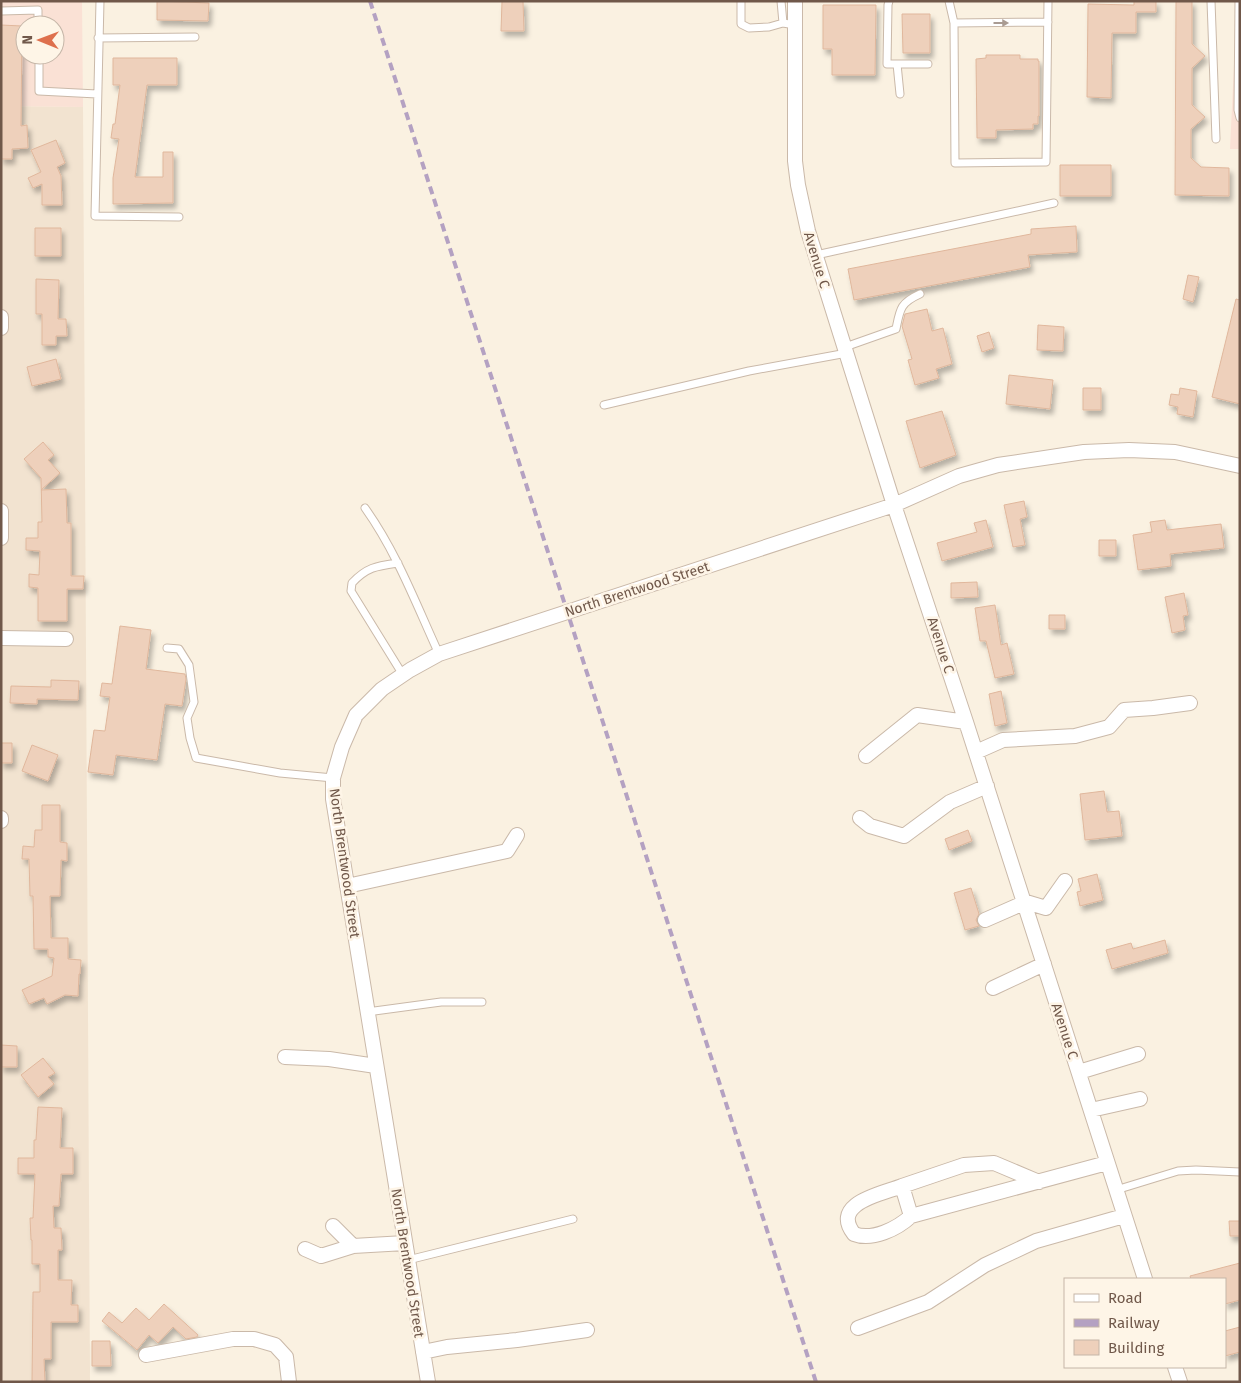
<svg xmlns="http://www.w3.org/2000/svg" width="1241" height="1383" font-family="'Fira Sans',sans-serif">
	<defs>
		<filter id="shadow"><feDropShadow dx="3" dy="5" stdDeviation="2.5" flood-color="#0004"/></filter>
	</defs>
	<rect width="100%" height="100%" fill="#faf1e1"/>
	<path fill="#f2e3d0" d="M1,106L83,107L90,1382H1Z"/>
	<path fill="#fae1d5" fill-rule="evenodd" d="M1,1H82L83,107L1,106ZM25,25H55V55H25Z
		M1237,1H1240V149H1230Z"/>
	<path fill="#eed0bb" stroke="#e0b79c" filter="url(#shadow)" d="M157,1L209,3L208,21L157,20Z
		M502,1H523L524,31H501Z
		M1134,1H1156V12H1136V33H1112L1111,98L1087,97L1088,4L1134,5Z
		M1176,1H1192V44L1205,56L1192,68V105L1205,117L1191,129V158L1201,167L1229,168V196L1175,195Z
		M823,5H876L875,75H832V49H823Z
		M902,14H930V53H903Z
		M1,25L22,26L21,126L27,125L28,148L12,149V159H1Z
		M986,55H1020V59H1038V61H1039V116H1038V124H1033V129L996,130V138H977L976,59L986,58Z
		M113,58H177V85H147L135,177H163V152H173V203L113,204V178L119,139L111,138L113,124H115L120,85H113Z
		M56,140L65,163L57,167L61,176L62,205H42V184L33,188L28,178L41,172L31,150Z
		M1060,165H1111V196H1060Z
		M1076,226L1077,252L1028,255L1030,267L854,300L848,269L1031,234V229Z
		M35,228H61V256H35Z
		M1188,275L1199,277L1193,302L1183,299Z
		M36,279L59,280L58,319H66L67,336H56V345H42V314H36Z
		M1236,299L1240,300V404L1212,397Z
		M927,309L932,331L943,328L952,364L936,369L939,378L915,385L908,360L912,359L902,326L905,314Z
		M1038,325L1064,327L1063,351L1037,350Z
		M989,332L994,348L982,352L977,336Z
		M56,359L61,379L32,386L27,367Z
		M1009,375L1053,380L1050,409L1006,404Z
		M1083,388H1101V410H1083Z
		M1180,388L1197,391L1193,417L1177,414L1178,407L1169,405L1171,394L1179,395Z
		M942,411L956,455L920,468L906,421Z
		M43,442L54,455L48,460L60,473L41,490L66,489L67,523H71V576H84L83,589H67V621H38V588L29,587V574L39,575L40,551L26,550V538H38V522H42L41,478L24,459Z
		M1024,501L1027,517L1020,519L1025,545L1013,547L1004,505Z
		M986,520L993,547L942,561L937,543L977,532L974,523Z
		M1165,520L1167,530L1221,524L1224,548L1170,554L1171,566L1138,570L1133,535L1152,532L1150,522Z
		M1099,540H1116V556H1099Z
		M977,582L978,597L951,598V583Z
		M1184,593L1188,615L1183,616L1185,630L1172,633L1165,597Z
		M995,605L1001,645L1007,643L1014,674L995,678L986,641H980L975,608Z
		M1049,615H1065V629H1049Z
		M120,626L151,630L146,669L185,674L186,679L182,706L165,704L157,760L116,755L113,775L88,772L94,730L105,731L110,697L100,696L102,683L112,684Z
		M51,680L79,681L78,700L37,699V704L10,703L11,686L51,687Z
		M1001,691L1007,723L995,726L989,694Z
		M1,743H12V763H1Z
		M32,745L58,755L48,781L22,771Z
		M1104,791L1107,812L1119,811L1122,836L1085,840L1080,794Z
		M42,805H60V842L67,843V861L61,860L60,896H50L51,938H68V959L81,960L80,974H79L78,996L65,995L47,1004L44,998L29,1004L22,990L52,976L54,958L48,957V949H34L33,896H30L29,859H22L23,846L34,847L35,830H42Z
		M968,830L972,841L949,850L945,839Z
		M1097,874L1103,900L1080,906L1077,892L1081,891L1078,879Z
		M971,888L979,914L976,920L979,926L965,930L954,893Z
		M1165,940L1168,953L1112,969L1106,950L1131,943L1133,949Z
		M1,1045L17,1046V1067H1Z
		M43,1058L55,1073L48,1077L54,1084L38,1097L21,1075Z
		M38,1107L62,1108L60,1148H73V1174H61L59,1206H53L54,1228H61L62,1250H58V1280H72L71,1305H78V1322H51V1359H44L45,1382H32L33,1292H40V1264H32V1240H31L30,1218H33L35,1174H18V1158H34V1140H36Z
		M1229,1221H1240V1236H1230Z
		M1240,1263V1300L1225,1304V1279H1191L1190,1276Z
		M164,1304L198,1335L197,1337L186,1339L173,1327L158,1343L149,1335L137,1350L102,1321L109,1312L122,1323L136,1308L149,1320Z
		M1240,1327V1352L1225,1356V1331Z
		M92,1341H110L111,1366H92Z"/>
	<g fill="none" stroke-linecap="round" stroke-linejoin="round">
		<g stroke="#cab9a9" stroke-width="9">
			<path id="service" d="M100,1L95,216L179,217
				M741,1V24L749,28L769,27L783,23L795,25
				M781,1L783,23
				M889,1L888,5L887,64H928
				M949,1L954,23L955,163L1046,162L1048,1
				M1211,1L1216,139
				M1239,1L1238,110L1240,118
				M1,11L38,10V25
				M954,23L1048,22
				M98,38L195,37
				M39,55V91L97,94
				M897,64L900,94
				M816,255L1054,203
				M845,347L896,329C900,309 900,303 920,294
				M604,405L749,371L847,353
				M365,508C397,553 416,604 439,654
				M398,563C377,566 367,567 352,583L351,591L403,675
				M167,648L179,649L189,665L194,702L187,718L190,738L196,758L280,773L333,778
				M367,1012L441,1002H482
				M1116,1190L1178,1171L1196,1170L1240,1172
				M408,1260L573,1219"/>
		</g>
		<g stroke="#cab9a9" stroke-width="16">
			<path id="minor" d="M795,1V161L798,185L808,231L894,505L966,722L1145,1279
				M1,317V328
				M1,511V538
				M1,638L66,639
				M976,752L1003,740L1075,736L1109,727L1124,710L1153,708L1190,703
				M866,756L917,715L966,722
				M1,818V821
				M860,818L870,826L904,836L950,802L987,786
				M347,886L507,851L517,835
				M985,920L1026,902L1046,908L1065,881
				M993,988L1044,964
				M285,1057L329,1059L376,1066
				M1079,1072L1138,1054
				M1091,1110L1140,1099
				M1039,1182L994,1163L964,1165L902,1186L911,1216L1107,1163
				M902,1186C882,1194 830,1203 854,1234C872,1241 897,1229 911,1216
				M333,1226L353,1246L405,1243
				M305,1249L321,1256L353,1246
				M858,1328L928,1302L985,1265L1036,1241L1124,1216
				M423,1352L447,1347L517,1340L587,1330
				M146,1355L233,1339H254L275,1345L286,1357L289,1382
				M1175,1367L1180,1382
				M428,1382L333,799V778L342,747L356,715L382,689L410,670L439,654L894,505L959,476L998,465L1084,452L1129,450L1175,452L1240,466"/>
		</g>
		<use href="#service" stroke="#fff" stroke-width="7"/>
		<use href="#minor" stroke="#fff" stroke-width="14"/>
		<path stroke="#b4a1c2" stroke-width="4" stroke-dasharray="8 5" stroke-linecap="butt" d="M370,1L816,1382"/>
	</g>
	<defs><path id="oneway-solid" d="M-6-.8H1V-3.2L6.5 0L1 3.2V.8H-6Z" transform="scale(1.25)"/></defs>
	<use fill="#a99b92" href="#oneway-solid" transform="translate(1001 23)"/>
	<g text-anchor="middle" stroke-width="5" stroke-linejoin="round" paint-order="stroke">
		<g font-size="14" fill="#70584a" stroke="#fef5e7">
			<text transform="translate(817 260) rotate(73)" y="5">Avenue C</text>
			<text transform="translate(637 589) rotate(-18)" y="5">North Brentwood Street</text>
			<text transform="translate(941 645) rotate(72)" y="5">Avenue C</text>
			<text transform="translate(345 863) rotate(82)" y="5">North Brentwood Street</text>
			<text transform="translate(1065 1031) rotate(72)" y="5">Avenue C</text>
			<text transform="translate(408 1263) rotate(81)" y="5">North Brentwood Street</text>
		</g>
	</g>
	<rect width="1241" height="1383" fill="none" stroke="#70584a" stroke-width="5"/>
	<rect x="1064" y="1278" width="162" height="90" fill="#fef5e7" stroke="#c5b6a8"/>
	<rect x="1074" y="1294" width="25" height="8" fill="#ffffff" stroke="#c5b6a8"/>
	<text x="1108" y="1303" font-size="15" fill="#70584a">Road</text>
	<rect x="1074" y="1319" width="25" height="8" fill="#b4a1c2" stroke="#c5b6a8"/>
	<text x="1108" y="1328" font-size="15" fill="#70584a">Railway</text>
	<rect x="1074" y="1340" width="25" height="15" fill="#eed0bb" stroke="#c5b6a8"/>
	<text x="1108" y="1353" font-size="15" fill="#70584a">Building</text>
	<g transform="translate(40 40) rotate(271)"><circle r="24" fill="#fef5e7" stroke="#c5b6a8"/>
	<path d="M0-4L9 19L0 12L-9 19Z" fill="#de704d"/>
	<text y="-8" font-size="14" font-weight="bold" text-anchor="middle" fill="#70584a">N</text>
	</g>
</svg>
